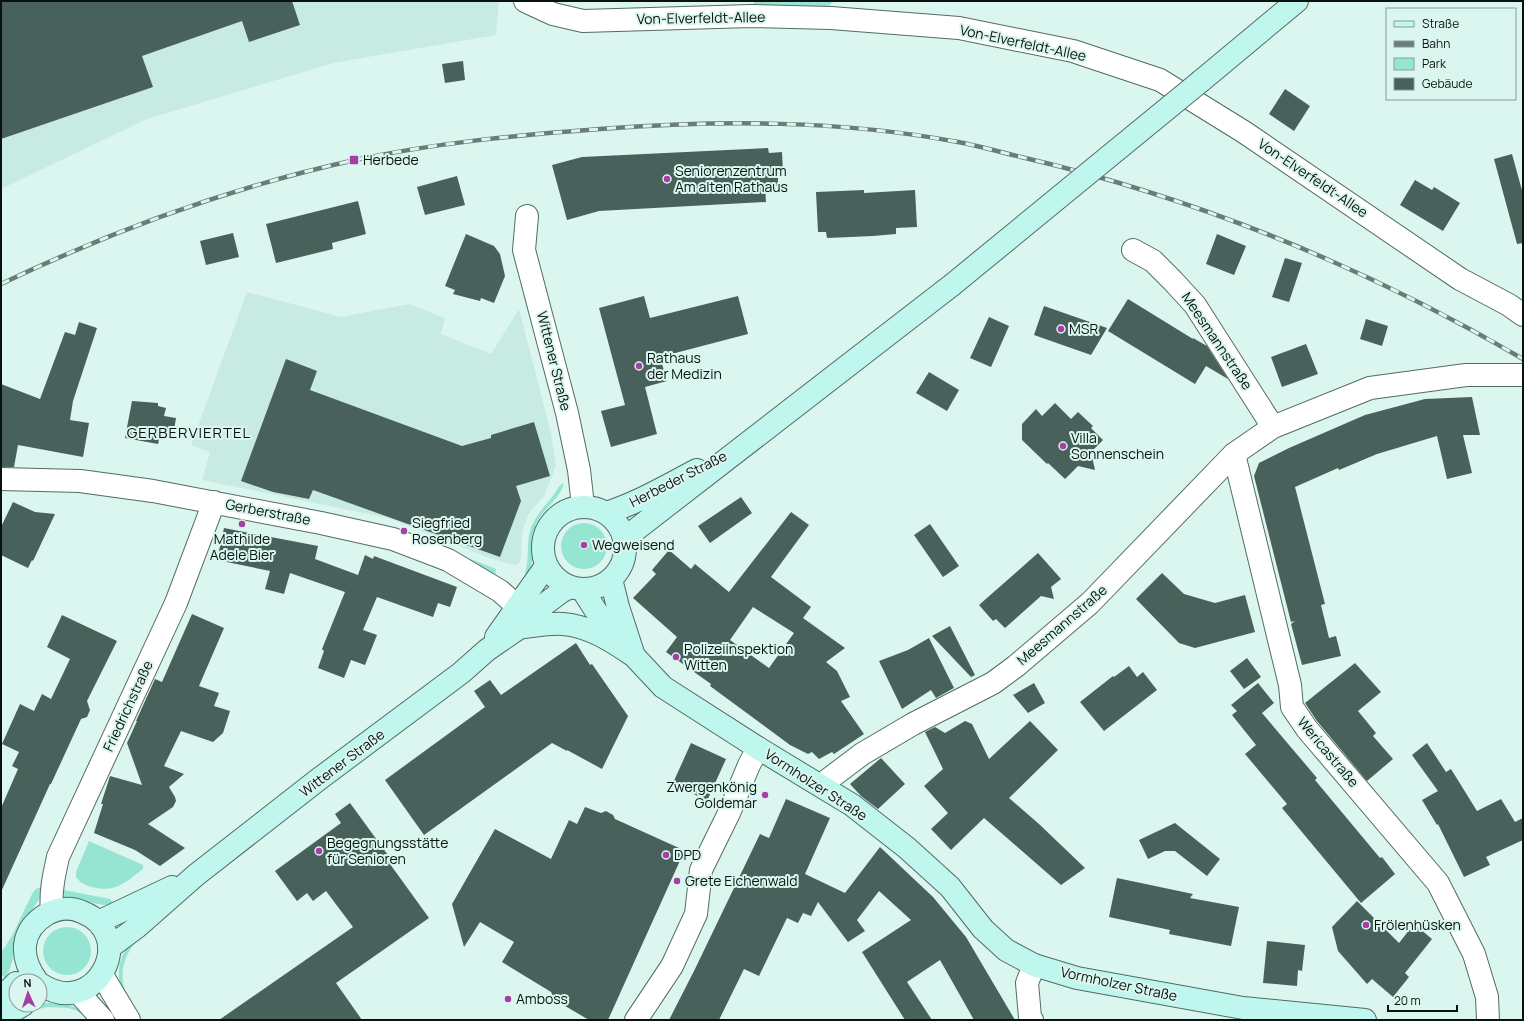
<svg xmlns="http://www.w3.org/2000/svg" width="1524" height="1021" font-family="Manrope,sans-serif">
	<rect width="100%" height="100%" fill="#dbf6ef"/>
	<path fill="#c7ebe2" d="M1,1H499L496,35L333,63L147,119L1,189Z
		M247,292L341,317L409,304L445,318L441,334L491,354L519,309L551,433L556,466L544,496L529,513L522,532L521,559L518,565L509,564L487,557L388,518L202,480L210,452L191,445Z"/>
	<path fill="#96e5d2" d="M754,1H833L826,10L753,9Z
		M564,483C560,500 543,508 536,524C530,541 536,560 528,576L525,573C529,561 527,548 529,536C532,519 542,510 552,497C557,491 557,486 564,483Z
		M561 546a23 23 0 1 1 46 0a23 23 0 1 1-46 0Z
		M468,558L496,569L495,577L471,565Z
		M89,841L143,865V869C125,883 115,893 92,887C85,885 80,883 76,877V872Z
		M43,886C41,905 25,914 19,930C12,946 16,963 5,978L1,974V953L12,936L33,892L36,889Z
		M59,889L110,899L114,904C100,907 90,901 77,899C72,898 66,898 61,897Z
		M43 951a24 24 0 1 1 48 0a24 24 0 1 1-48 0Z
		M132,941L134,944C123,959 120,973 125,991L123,995C116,973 117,959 132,941Z
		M44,1003C67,1003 72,1002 88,1018L75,1010L68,1008L48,1007L34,1010L30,1008Z"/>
	<path fill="#49615b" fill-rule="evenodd" d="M1,1H292L300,25L249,42L242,21L142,56L153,87L1,139Z
		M463,61L465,80L445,83L442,64Z
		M1285,89L1310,106L1294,131L1269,114Z
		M768,148L769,153L782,152L783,172H778V186H765L766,202L599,211L567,220L552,165L582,157Z
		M1512,154L1523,194V243L1517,244L1494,159Z
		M457,176L465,205L425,215L417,187Z
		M1415,180L1432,190L1434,187L1460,203L1443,231L1400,205Z
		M864,190V193L915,190L917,227L896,228V234L873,236L827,238L826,232H818L816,192Z
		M358,201L366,234L332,243L333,249L276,263L266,224Z
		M233,233L239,257L206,265L200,241Z
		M466,234L494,246L500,254L505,276L494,303L481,298L480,301L453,294L455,290L445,286Z
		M1217,234L1246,246L1234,275L1206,264Z
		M1285,258L1302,263L1289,302L1272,297Z
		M644,296L650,318L738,296L748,334L660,357L667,381L645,387L657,434L611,447L601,411L625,405L599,308Z
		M1128,299L1193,339V338L1207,346L1228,379L1206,366L1195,384L1108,331Z
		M1044,306L1107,328L1091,355L1034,335Z
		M989,317L1009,326L991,367L970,358Z
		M1366,319L1388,326L1382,346L1360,339Z
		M79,322L97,328L73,401L70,420L89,423L83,457L18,445L14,467H1V384L40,399L65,332L75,335Z
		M1306,344L1318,374L1282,387L1271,357Z
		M286,359L317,371L310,390L462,446L491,438V435L534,422L550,476L516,486L521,501L500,557L313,490L309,499L273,492L241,481Z
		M929,372L959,390L947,411L916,393Z
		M1472,397L1480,435H1463L1472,473L1447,479L1437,436L1377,454L1339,470L1338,468L1295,487L1325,604L1321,605L1329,638L1336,636L1341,656L1302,665L1291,624L1295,621L1291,622L1254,476L1259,463L1289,448L1365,415L1425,399Z
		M132,401L158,403V406L166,408L164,416L176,418L173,437L160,435L158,444L125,438Z
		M1055,403L1071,419L1078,412L1093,426L1091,428L1103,440L1091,452L1095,470L1078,466L1065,479L1048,463L1047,464L1022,440V424L1036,409L1042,416Z
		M741,497L752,513L710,543L698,526Z
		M13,502L35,512L55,514L33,561L32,560L28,568L1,555V527Z
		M791,512L809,525L771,577L811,607L803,618L845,648L826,662L837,671L850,697L841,701L864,734L834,754L832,752L819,759L812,752L808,754L790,745L710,686L711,684L666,652L677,637L633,598L656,574L652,570L669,550L691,569L695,564L729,592ZM753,607L794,633L769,668L730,640Z
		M930,524L959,566L943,577L914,535Z
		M224,528L318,546L315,559L358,575L365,555L373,559L374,556L457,587L450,607L438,603L433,617L377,597L363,630L377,635L365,665L351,660L344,678L318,668L324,651L322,649L345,592L290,573L284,594L265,589L270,571L217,560Z
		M1038,553L1061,579L1051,587L1054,599L1041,596L1005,628L996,619L993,621L979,605Z
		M1162,573L1184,594L1215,603L1245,595L1255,632L1195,648L1179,643L1136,599Z
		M192,614L224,628L199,686L219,693L214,706L230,711L223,733L213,742L181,731L164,766L184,774L169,787L175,797L176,801L173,807L148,824L185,848L160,866L135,850L94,833L103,804H101L110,776L142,785L127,743L137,721H136L155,679L162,682Z
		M62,615L117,641L87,701L90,710L87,717L81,719L51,784H50L1,892V808L18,769L12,766L19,752L2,744L20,704L34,711L42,694L51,699L70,659L47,647Z
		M950,626L975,675L971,677L932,636Z
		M929,638L954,688L936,698L931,690L902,709L879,661L908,650Z
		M576,643L590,665L592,664L628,716L602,769L567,750V751L552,743L424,835L385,780L485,707L474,691L490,680L501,695Z
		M1247,658L1261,677L1244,689L1230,671Z
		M1355,663L1381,692L1358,711L1376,733L1373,736L1393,759L1367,781L1317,721L1305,703Z
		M1129,666L1137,677L1143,672L1157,690L1104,731L1080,702L1113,676L1114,677Z
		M1034,683L1045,703L1028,713L1013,695Z
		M1258,683L1274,703L1262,713L1317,778L1315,780L1380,858L1382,857L1395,874L1361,903L1282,808L1287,804L1245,754L1256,745L1232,715L1237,711L1231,705Z
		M965,721L972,724L989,759L1030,721L1058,750L1009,798L1039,824L1085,868L1061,885L984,818L951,850L931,829L948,813L924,786L943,769L925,732L935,727L945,733Z
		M691,743L726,759L707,801L673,783Z
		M1427,743L1446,772L1451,769L1477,811L1501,799L1515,822L1523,818V840L1486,857L1490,865L1464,877L1438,824L1437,825L1422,800L1438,791L1412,755Z
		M881,758L905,784L878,809L861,796L850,784Z
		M786,799L830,818L805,874L845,893L880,847L933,897L966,937L1015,1020H974L940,960L907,982L932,1020H905L862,952L911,920L879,891L857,920L865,931L848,942L818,902L811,916L803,913L798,923L787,918L759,976L744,969L719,1020H669L695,969L760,834L769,838Z
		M350,803L393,862L390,864L429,918L336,983L362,1020H219L353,927L326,891L313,901L307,893L297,901L275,871L341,823L335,814Z
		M585,807L601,813L606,811L613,815L615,819L679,848L683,854L608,1020H589L555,1000L551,992L502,962L514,942L480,922L464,947L452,904L495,829L551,859L569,820L577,824Z
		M1175,823L1220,859L1207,876L1175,851H1165L1148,859L1139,840Z
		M1117,878L1193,894L1190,898L1239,907L1231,946L1169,934L1170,930L1109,917Z
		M1357,901L1399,943L1414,924L1432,939L1405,973L1409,977L1393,997L1372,979L1367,984L1338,951L1332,927Z
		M1267,941L1305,945L1302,971L1298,970L1297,986L1263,983Z"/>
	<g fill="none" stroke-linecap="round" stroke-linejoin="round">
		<g stroke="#536b65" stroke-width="24">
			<path id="minor" d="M525,1L553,14L583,21L751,16L831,18L959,28L1073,51L1160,80L1244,132L1460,279L1509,305L1523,315
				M527,216L524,250L567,413L579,470L583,506
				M1133,250L1153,261L1173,281L1195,305L1273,427
				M1234,454L1290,685L1292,707L1307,729L1438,883L1474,954L1487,997L1488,1020
				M1,479L80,481L153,491L321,523L393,539L448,560L500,591L517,606
				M821,785L862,754L913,724L993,683L1016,666L1090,603L1234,454L1273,427L1370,388L1466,375H1523
				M52,911C50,893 54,875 58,857L176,603L214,502
				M102,975L129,1020
				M78,992L103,1020
				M636,1020L672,966L696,914L701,870L729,813L749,765L758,748
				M1032,1020L1030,1017L1027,983L1034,965"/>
		</g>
		<g stroke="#536b65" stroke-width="24">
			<path id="secondary" d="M1201,81L1297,1
				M543 548a41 41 0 1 1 82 0a41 41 0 1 1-82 0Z
				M606,513C638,503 668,485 697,470
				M625,538L952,285
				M611,579L618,607L634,656L663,687L758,748L852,805L907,848L950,887L983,929L1006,950L1034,965L1077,978L1243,1008L1365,1020
				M582,589L617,644
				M519,628C533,626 549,623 563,624C589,626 612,641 634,656
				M496,637L546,566
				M98,922L172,887
				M109,948L137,927L196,875L319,779L461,673L487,650L519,628L545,604L561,592L570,587
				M37,981C19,957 20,930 47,914C58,908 71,907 82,912C140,935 95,1021 40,984
				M1,998L16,983
				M1,1018L23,1005"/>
		</g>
		<use href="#minor" stroke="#fff" stroke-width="22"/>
		<use href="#secondary" stroke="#bff6ed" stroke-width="22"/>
		<g stroke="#6b7c78" stroke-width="4.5">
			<path id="rail" d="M1,284C114,230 232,187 355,160C435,143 518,135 600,129C720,120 840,120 958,142C979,146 1000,152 1021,157C1197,198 1367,268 1523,359"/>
		</g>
		<use href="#rail" stroke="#dbf6ef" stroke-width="3" stroke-dasharray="9" stroke-linecap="butt"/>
		<g stroke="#536b65" stroke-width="24" stroke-linecap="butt">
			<path id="secondary-bridge" d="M952,285L1201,81"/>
		</g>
		<use href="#secondary-bridge" stroke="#bff6ed" stroke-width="22"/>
	</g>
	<g fill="#a43fa4" stroke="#dbf6ef" stroke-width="1.5">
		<rect x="349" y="155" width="10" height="10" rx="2"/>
		<circle cx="667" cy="179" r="4"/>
		<circle cx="1061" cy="329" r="4"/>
		<circle cx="639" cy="366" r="4"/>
		<circle cx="1063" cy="446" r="4"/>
		<circle cx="242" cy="524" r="4"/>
		<circle cx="404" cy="531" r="4"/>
		<circle cx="584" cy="545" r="4"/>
		<circle cx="676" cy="657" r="4"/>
		<circle cx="765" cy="795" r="4"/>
		<circle cx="319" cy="851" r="4"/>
		<circle cx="666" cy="855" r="4"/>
		<circle cx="677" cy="881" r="4"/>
		<circle cx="1366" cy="925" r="4"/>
		<circle cx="508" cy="999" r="4"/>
	</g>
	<g text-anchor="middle" stroke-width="4" stroke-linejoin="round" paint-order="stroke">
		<g font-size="14" fill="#091210" stroke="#dbf6ef">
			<text transform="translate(701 18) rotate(-1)" y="5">Von-Elverfeldt-Allee</text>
			<text transform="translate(1023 43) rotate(12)" y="5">Von-Elverfeldt-Allee</text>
			<text transform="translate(1313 178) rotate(34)" y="5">Von-Elverfeldt-Allee</text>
			<text transform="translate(1217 341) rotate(56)" y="5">Meesmannstraße</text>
			<text transform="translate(554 361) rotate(76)" y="5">Wittener Straße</text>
			<text transform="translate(678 479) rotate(-27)" y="5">Herbeder Straße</text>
			<text transform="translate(268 512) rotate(11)" y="5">Gerberstraße</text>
			<text transform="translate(1062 625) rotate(-41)" y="5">Meesmannstraße</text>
			<text transform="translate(128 706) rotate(-65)" y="5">Friedrichstraße</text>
			<text transform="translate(1328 752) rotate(50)" y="5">Wericastraße</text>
			<text transform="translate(342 763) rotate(-37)" y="5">Wittener Straße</text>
			<text transform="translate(816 785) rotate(33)" y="5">Vormholzer Straße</text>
			<text transform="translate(1119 984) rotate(12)" y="5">Vormholzer Straße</text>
		</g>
		<g font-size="14" fill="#091210" stroke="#dbf6ef" text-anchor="start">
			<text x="363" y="165">Herbede</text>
			<text x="675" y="176">Seniorenzentrum<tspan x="675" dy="16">Am alten Rathaus</tspan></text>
			<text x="1069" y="334">MSR</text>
			<text x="647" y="363">Rathaus<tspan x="647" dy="16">der Medizin</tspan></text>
			<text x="1071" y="443">Villa<tspan x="1071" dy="16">Sonnenschein</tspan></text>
			<text x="412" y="528">Siegfried<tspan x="412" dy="16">Rosenberg</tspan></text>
			<text x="242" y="544" text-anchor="middle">Mathilde<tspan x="242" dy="16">Adele Bier</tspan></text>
			<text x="592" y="550">Wegweisend</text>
			<text x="684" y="654">Polizeiinspektion<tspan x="684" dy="16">Witten</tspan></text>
			<text x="757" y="792" text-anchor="end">Zwergenkönig<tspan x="757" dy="16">Goldemar</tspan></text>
			<text x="327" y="848">Begegnungsstätte<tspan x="327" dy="16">für Senioren</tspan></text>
			<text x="674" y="860">DPD</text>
			<text x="685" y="886">Grete Eichenwald</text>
			<text x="1374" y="930">Frölenhüsken</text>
			<text x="516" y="1004">Amboss</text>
		</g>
		<g font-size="15" letter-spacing="1" fill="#091210" stroke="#dbf6ef">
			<text x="189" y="438">GERBERVIERTEL</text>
		</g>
	</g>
	<rect width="1524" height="1021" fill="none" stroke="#091210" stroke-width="4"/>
	<rect x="1386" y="8" width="130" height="92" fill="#dbf6ef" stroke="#879b96"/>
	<rect x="1394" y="21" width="20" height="6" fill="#bff6ed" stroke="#879b96"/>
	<text x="1422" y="28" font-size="12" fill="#091210">Straße</text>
	<rect x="1394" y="41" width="20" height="6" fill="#6b7c78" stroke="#879b96"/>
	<text x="1422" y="48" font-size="12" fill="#091210">Bahn</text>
	<rect x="1394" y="58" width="20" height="12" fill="#96e5d2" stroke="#879b96"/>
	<text x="1422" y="68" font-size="12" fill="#091210">Park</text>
	<rect x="1394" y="78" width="20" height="12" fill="#49615b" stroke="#879b96"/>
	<text x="1422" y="88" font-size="12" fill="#091210">Gebäude</text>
	<g transform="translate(28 993) rotate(357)"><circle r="19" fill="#dbf6ef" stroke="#879b96"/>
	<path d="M0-3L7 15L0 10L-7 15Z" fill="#a43fa4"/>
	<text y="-6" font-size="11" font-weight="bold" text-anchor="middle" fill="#091210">N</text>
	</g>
	<path d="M1388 1005v6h69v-6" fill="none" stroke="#091210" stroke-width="2"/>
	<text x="1394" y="1005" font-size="12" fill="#091210" stroke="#dbf6ef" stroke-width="3" paint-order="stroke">20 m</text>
</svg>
